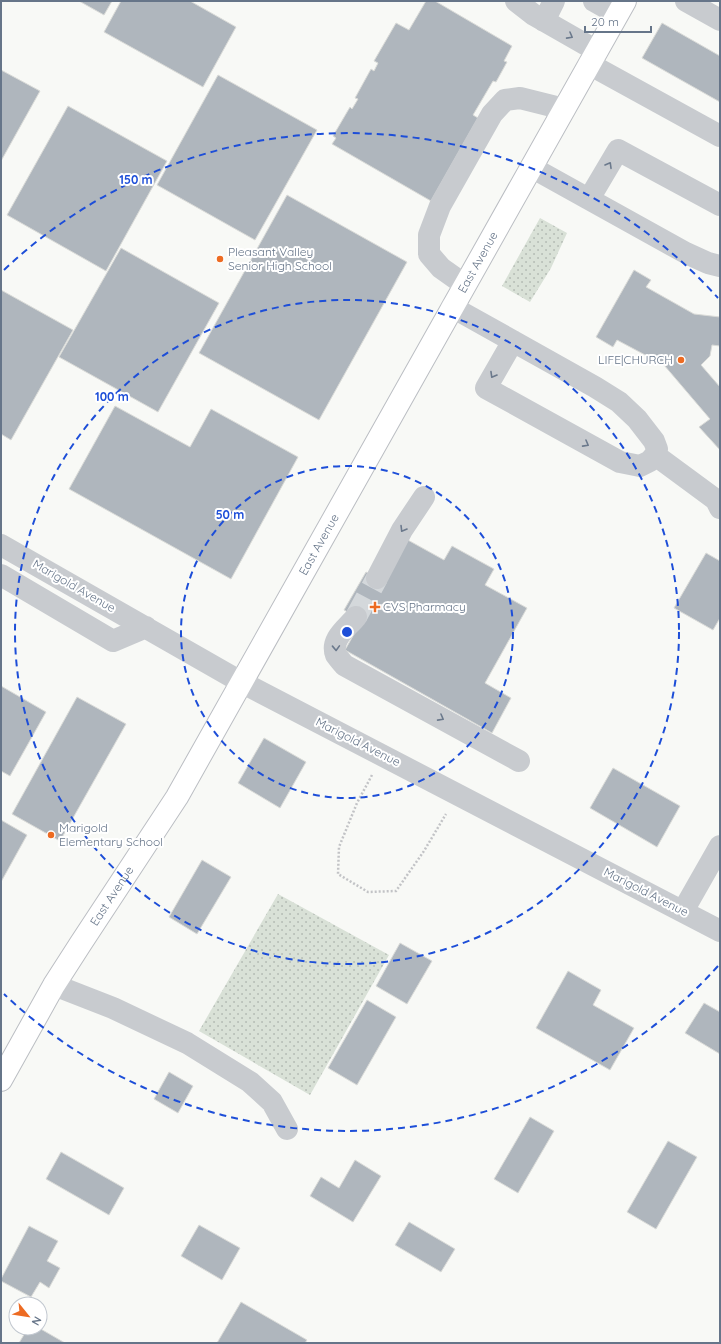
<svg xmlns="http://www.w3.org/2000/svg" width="721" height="1344" font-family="Quicksand,sans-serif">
	<defs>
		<pattern id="grass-dots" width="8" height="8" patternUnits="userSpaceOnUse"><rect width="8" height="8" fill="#d9e1d7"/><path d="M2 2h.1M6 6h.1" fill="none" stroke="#b4bbb4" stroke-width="1.8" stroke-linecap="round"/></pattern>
	</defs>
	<rect width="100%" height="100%" fill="#f8f9f6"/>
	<path fill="url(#grass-dots)" d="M540,218L567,233L551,268L530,302L502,286Z
		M278,894L389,955L310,1095L199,1031Z"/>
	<path fill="#afb6bd" stroke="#dadbd8" d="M79,1H112L104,15Z
		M121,1H190L236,27L203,87L104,32Z
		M426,1H435L512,46L504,61L507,62L496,82L493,81L473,115L478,118L431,201L332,144L336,138L333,136L350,107L352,109L358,99L355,98L371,69L374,71L378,63L374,61L396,23L409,30Z
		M662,23L720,56V102L642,58Z
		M1,70L40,91L1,161Z
		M218,75L317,130L255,240L157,185Z
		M68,106L167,161L106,271L7,215Z
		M287,195L407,262L319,420L199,353Z
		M121,248L219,303L158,412L59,357Z
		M634,270L651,280L646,287L694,314L720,317V346L712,345L710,356L701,365L720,387V450L699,427L710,419L664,365L617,340L613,347L596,337Z
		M1,290L73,330L11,440L1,434Z
		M115,406L190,447L211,409L298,457L231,579L69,489Z
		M406,539L444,560L452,546L494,569L485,585L527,608L485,683L511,698L492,733L345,650L362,620L344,610L366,572L382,581Z
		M706,553L720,561V618L713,630L674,608Z
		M1,686L46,712L10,776L1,771Z
		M77,697L126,724L60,841L12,814Z
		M264,738L306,762L280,808L238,783Z
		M613,768L680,806L657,847L590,808Z
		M1,820L27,835L1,882Z
		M202,860L231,877L197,934L169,917Z
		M400,943L432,961L407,1004L376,986Z
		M568,971L601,990L593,1005L634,1028L610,1070L536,1028Z
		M367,1000L396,1017L357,1085L328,1068Z
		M704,1003L720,1012V1054L685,1033Z
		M169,1072L193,1086L178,1113L154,1099Z
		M530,1117L554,1131L518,1193L494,1179Z
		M668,1141L697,1157L656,1229L627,1212Z
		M61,1152L124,1188L109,1215L46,1179Z
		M355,1160L381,1176L353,1222L310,1196L321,1177L339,1188Z
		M409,1222L455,1249L441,1272L395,1245Z
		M199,1225L240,1248L222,1280L181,1256Z
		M29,1226L58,1241L47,1261L60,1268L49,1288L40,1282L31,1297L1,1281V1279Z
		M241,1302L307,1340L305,1343H217Z
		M28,1328H39L65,1343H19Z"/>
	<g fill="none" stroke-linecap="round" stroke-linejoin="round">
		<path stroke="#d4d8db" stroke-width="22" stroke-dasharray="22 11" stroke-linecap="butt" d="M356,617L377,578"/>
		<g stroke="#bbbec3" stroke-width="24">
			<g id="major">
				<path id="s1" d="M1,1080L54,985L81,943L177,797L625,1"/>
			</g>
		</g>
		<path stroke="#c2c3c6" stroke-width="2.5" stroke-dasharray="2 2" stroke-linecap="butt" d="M372,775L357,803L339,847L338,874L368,892L396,891L424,851L446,814"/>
		<path stroke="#c8cbcf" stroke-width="22" d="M516,1L534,15L597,51
			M594,1L617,14
			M686,1L720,20
			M544,21L554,1
			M589,64L720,136
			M531,167L686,253L708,263L720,266
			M589,199L618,150L720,205
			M465,285L441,268L429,254V235L440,206L492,114L505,100L520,98L564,109
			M452,307L595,387L619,402L637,419L654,441L657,449L655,455L650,461L640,466L620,462L486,388L513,341
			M655,455L716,500L720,508
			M1,545L241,682L720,931
			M1,575L113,641L146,627
			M377,578L402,530L424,497
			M356,617C347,628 330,639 336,655C338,658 342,662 344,665L519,761
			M683,911L720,846
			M54,985L113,1008L187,1043L250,1082L272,1102L287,1129"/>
		<use href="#major" stroke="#fff" stroke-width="22"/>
	</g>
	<defs><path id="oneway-chevron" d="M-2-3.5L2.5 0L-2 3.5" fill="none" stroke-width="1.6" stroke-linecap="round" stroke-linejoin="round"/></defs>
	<g stroke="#6b798c">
		<use href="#oneway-chevron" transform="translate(570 36) rotate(29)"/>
		<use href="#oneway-chevron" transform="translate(609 165) rotate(-60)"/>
		<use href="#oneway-chevron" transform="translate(493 375) rotate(120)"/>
		<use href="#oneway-chevron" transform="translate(586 444) rotate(29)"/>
		<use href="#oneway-chevron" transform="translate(403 529) rotate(121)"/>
		<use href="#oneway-chevron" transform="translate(336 648) rotate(88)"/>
		<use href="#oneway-chevron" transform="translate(441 718) rotate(29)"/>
	</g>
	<g fill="none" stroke="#1d4ed8" stroke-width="2" stroke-dasharray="7 5">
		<circle cx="347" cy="632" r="166"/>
		<circle cx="347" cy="632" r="332"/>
		<path d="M718 966A499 499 0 0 1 4 994M4 270A499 499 0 0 1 718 298"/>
	</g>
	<g fill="#ed6b22" stroke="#fff" stroke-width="1.5">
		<circle cx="220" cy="259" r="4"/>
		<circle cx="681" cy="360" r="4"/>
		<path d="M373 601h4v4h4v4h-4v4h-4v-4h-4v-4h4z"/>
		<circle cx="51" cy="835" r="4"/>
	</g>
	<g text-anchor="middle" stroke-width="4" stroke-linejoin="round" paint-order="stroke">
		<g font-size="12" fill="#667589" stroke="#fff" text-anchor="start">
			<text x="228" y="256">Pleasant Valley<tspan x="228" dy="14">Senior High School</tspan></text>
			<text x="673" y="364" text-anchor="end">LIFE|CHURCH</text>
			<text x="383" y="611">CVS Pharmacy</text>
			<text x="59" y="832">Marigold<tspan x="59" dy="14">Elementary School</tspan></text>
		</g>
		<g font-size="12" fill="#667589" stroke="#fff">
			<text dy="4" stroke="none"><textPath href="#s1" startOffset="947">East Avenue</textPath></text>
			<text dy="4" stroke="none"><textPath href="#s1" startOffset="623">East Avenue</textPath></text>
			<text transform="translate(74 586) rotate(30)" y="4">Marigold Avenue</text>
			<text transform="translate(358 742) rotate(27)" y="4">Marigold Avenue</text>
			<text transform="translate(646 892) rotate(27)" y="4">Marigold Avenue</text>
			<text dy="4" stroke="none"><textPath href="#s1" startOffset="215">East Avenue</textPath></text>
		</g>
	</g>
	<circle cx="347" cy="632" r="6" fill="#1d4ed8" stroke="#fff" stroke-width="2"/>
	<g font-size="12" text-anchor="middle" font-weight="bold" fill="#1d4ed8" stroke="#fff" stroke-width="4" stroke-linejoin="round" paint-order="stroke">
		<text x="136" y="184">150 m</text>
		<text x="112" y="401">100 m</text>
		<text x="230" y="519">50 m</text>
	</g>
	<rect width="721" height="1344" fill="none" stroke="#667589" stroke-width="4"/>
	<g transform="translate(28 1316) rotate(120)"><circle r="19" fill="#ffffff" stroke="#c2c8d0"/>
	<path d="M0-3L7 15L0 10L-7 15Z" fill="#ed6b22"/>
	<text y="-6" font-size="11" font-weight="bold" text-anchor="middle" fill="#667589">N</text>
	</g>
	<path d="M585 26v6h66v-6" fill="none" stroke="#667589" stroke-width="2"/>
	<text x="591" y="26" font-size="12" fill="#667589" stroke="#ffffff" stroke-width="3" paint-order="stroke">20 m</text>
</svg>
